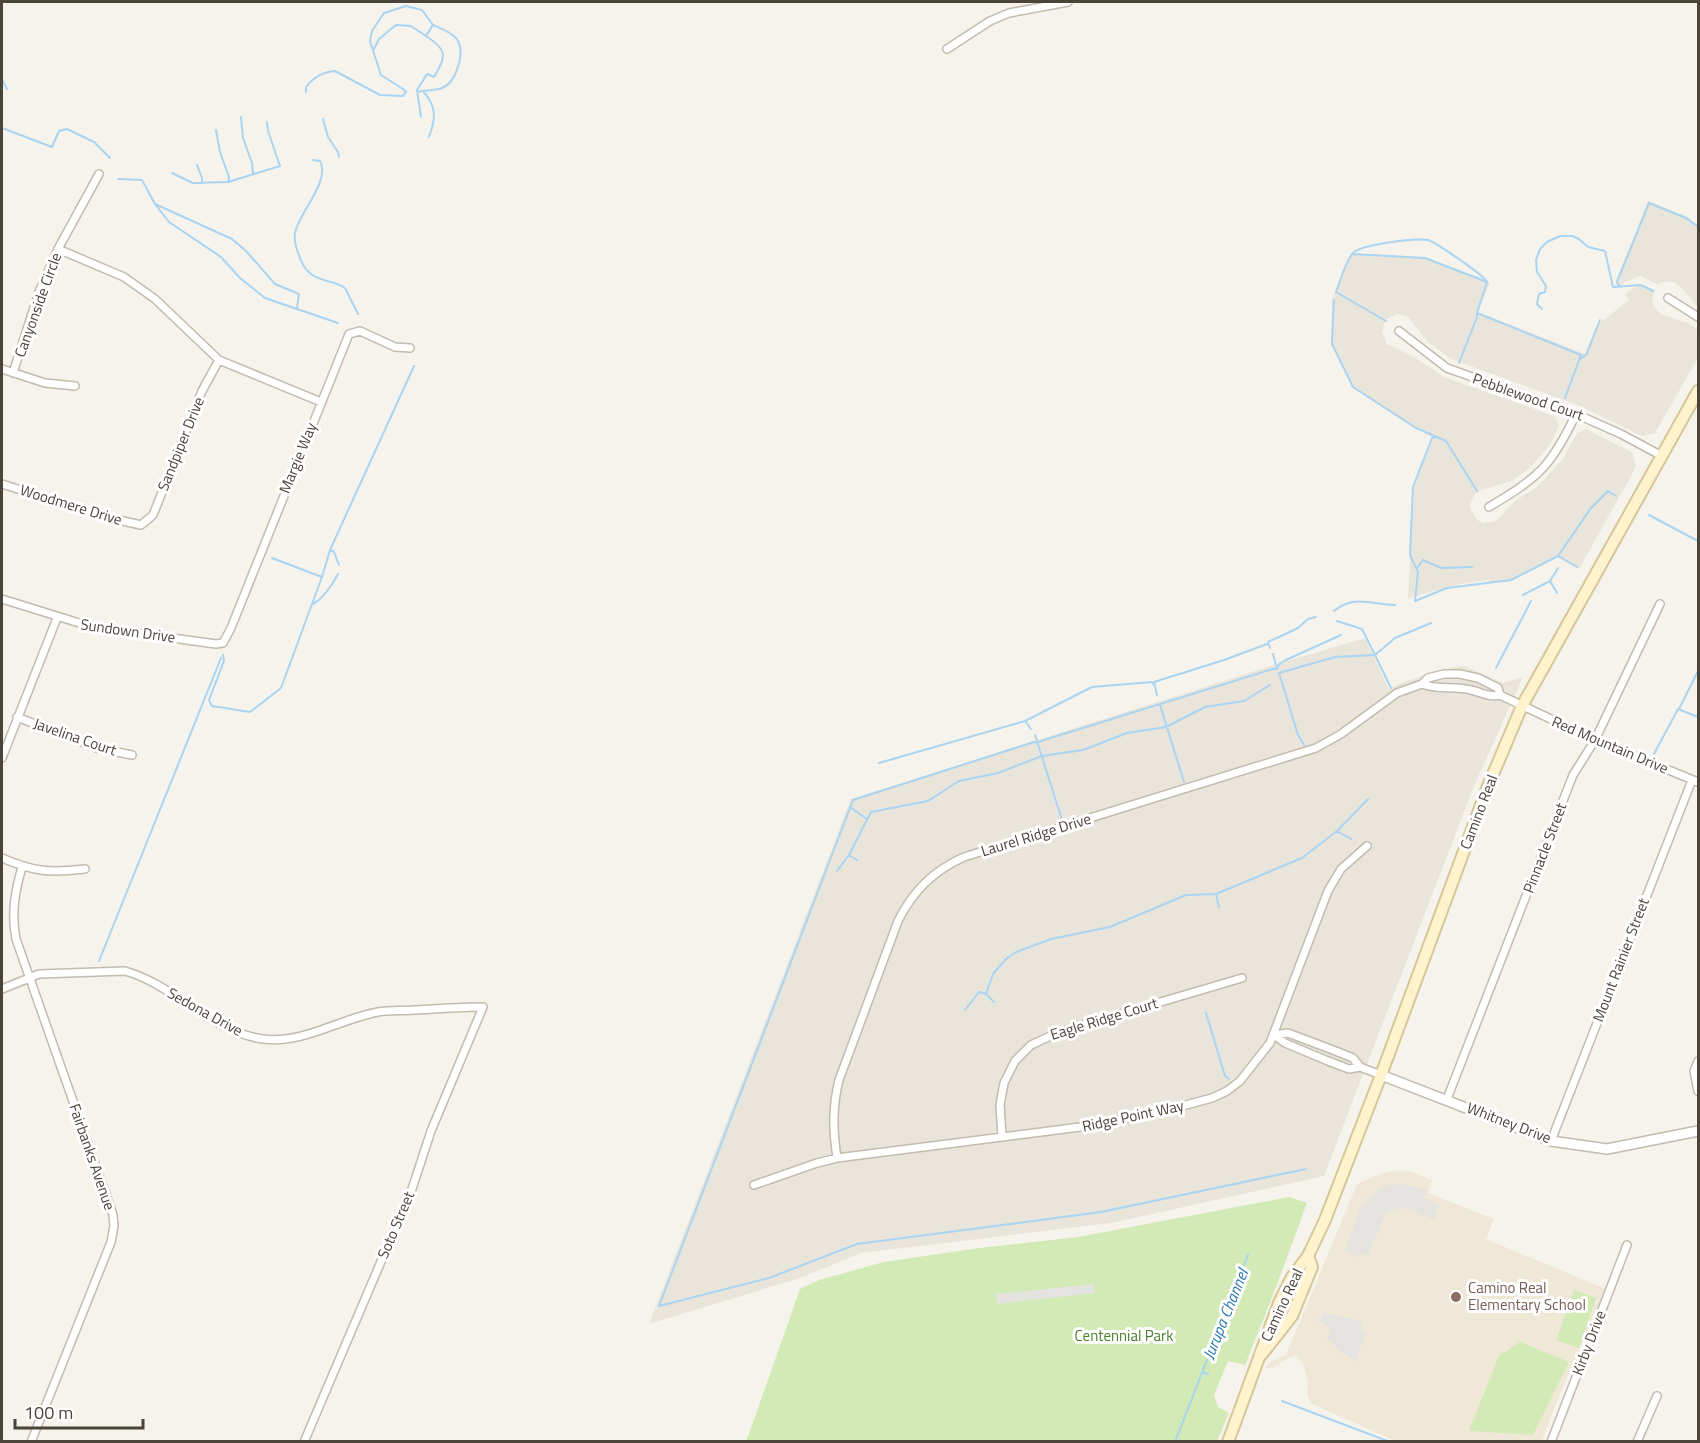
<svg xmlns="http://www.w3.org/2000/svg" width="1700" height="1443" font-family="'Titillium Web',sans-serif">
	<rect width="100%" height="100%" fill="#f6f3ec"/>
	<path fill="#eae5da" d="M1648,201L1688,217L1698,225V307L1680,286L1674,282H1662L1658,285L1640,276L1624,283L1618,290L1616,281Z
		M1351,254L1425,257L1490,282L1478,312L1585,354L1597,325L1629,300L1625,294L1640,284L1654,290L1652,303L1660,314L1688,323L1698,330V358L1655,433L1642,436L1580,406L1451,359L1428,342L1407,316L1397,314L1387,319L1385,322L1382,332L1387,344L1414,357L1444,377L1554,416L1557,420L1559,426L1551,443L1531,467L1512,481L1482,490L1474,495L1470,504L1471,510L1477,520L1484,523L1496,521L1515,501L1538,486L1562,460L1577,433L1586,429L1632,452L1636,467L1579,569L1558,557L1511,581L1490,583L1489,580L1464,583L1408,598L1414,488L1433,437L1415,428L1352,387L1331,344L1332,300Z
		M1365,638L1389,689L1406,681L1454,667L1465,666L1503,683L1523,677L1474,786L1324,1176L1111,1223L861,1253L803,1277L649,1324L851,799L1271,666Z"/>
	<path fill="#efe8d6" d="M1400,1170L1412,1172L1432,1180L1428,1193L1494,1219L1486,1239L1606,1289L1560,1394L1542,1441H1395L1310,1403L1307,1392L1308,1383L1304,1367L1298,1357L1295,1356L1288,1358L1271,1369L1265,1367L1275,1359L1286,1355L1357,1184L1379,1174Z"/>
	<path fill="#d2eab5" d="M1289,1197L1307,1203L1273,1295L1245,1365L1228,1361L1214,1395L1218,1407L1229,1413L1217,1441L746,1442L800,1289L819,1280L884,1262L979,1248L1078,1237Z
		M1574,1290L1596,1298L1579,1348L1556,1340Z
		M1520,1342L1569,1362L1533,1435L1469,1431L1499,1356Z"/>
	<path fill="#e5e3e0" d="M1401,1184L1426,1190L1424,1198L1439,1204L1434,1220L1403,1207L1393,1210L1385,1215L1368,1256L1362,1253L1358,1258L1345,1250L1359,1211L1367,1199L1385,1185Z
		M1094,1284L1095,1293L997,1304L996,1294Z
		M1324,1313L1362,1321L1360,1328L1366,1332L1356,1361L1341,1352L1327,1338L1330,1328L1319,1320Z"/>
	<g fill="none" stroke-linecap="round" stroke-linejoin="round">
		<path stroke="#a9d4f2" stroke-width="2" d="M374,49L379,39L396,25L411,26L426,36
			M2,79L7,89
			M423,91C437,107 436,118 429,137
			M306,92V87C313,78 323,72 335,71L380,95L403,96L406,92L403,89L381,75L370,41L372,31L384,13L406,6L422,10L433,25
			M418,92C425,90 434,91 442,88C456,83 465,53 458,41C453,33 442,29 433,25L426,36C446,49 448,55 434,77L427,74L417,90L421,117
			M241,117L243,138L252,163L253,174
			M323,119L328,137L338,152L339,157
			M2,128L52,147L59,131L67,129L94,142L110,158
			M216,130L220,152L229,177L228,182
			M313,160L320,161C331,180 299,213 295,233C294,240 296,248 299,255C301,262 306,270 311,274C321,282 336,281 345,288L358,314
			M197,165L202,178V183
			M172,173L193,183L228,182L280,166L268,131L267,122
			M118,179L142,180L155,204L169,222L221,257L240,278L265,298L338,323
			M155,204L232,239L246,251L275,284L299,294L297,308
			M1352,254L1425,258L1487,282L1477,313L1581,355L1565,398
			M1619,286L1617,282L1649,203L1686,218L1698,227
			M1334,300L1332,344L1353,387L1416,428L1446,441L1477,491
			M1542,309L1537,304L1539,294L1545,292L1546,286L1537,272L1536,260L1540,249L1547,242L1560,236H1572L1579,239L1588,247L1605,251L1613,287L1641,285L1653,291
			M1386,321L1336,292C1340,281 1345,264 1352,254C1360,244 1415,238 1428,240C1435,242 1484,275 1487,282
			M1580,359L1586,355L1600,320
			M1459,363L1477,317V313
			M1436,437L1432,438L1413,487L1410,555L1418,572L1415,601L1447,588L1511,580L1558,556L1591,508L1608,491L1616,496
			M1649,515L1698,541
			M330,550L334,552L339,565
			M1558,556L1577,567
			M1417,568L1423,560L1441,568L1472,567
			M322,577L330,550L414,366
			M1550,581L1558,568
			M1523,595L1550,581L1557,593
			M313,604C324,598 332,585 338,574
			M1334,611C1355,594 1371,605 1395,605
			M1270,648L1268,642L1298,628L1308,619L1316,617
			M1273,654L1277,669H1273L1041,741L1038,743L1034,742L853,800L659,1306L769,1278L857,1244L1101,1212L1306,1169
			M223,655L224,661L209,700L212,706L250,712L281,688L322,577L272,558
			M1278,668L1279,664L1286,660L1341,635
			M1496,668L1531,601
			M1391,688L1375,655L1395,638L1431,623
			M1157,695L1154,682L1224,660L1267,644
			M1160,705L1184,782
			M1679,709L1698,671
			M1025,721L1031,729
			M1035,735L1062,820
			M1304,745L1298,735L1279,673L1335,657L1375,655L1362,629L1337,621
			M1654,754L1678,709L1698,717
			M879,763L1025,721L1092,687L1152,682L1154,685
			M850,807L867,819
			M1351,839L1337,831L1368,799
			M849,855L857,860
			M837,871L849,855L871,812L928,801L959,781L998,773L1042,756L1083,750L1127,733L1166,727L1205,707L1244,701L1270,685
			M1216,894L1219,907
			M99,961L221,658
			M986,994L994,1002
			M965,1010L979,992L986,994L993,974L1006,959L1016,952L1051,939L1110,927L1186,895L1216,894L1302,858L1337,831
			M1206,1013L1225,1076L1229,1079
			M1202,1372L1208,1374
			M1282,1401L1390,1442
			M1175,1442L1248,1255"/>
		<g stroke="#c2bbae" stroke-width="10">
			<path id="minor" d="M947,49L990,21L1009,13L1068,2
				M58,249L124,277L155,299L219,360L321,402
				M1668,298L1698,317
				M1399,331L1447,368L1576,414L1621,434L1662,456
				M2,369L45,383L75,386
				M13,373L39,292L58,249L99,174
				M2,484L105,517L141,525L153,515L202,391L219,360
				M1489,507C1539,477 1551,467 1576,414
				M2,599L92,627L216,644L223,643L231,628L349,334L360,331L395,347L410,348
				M1422,684C1436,690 1455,686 1471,690C1481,692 1490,698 1500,695L1595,740L1698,782
				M17,717L97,748L132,755
				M2,758L57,618
				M2,858C35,872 49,873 85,869
				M22,867C15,891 11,914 16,939L113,1215L114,1226L111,1242L31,1442
				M2,989L39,974L125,971C175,985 211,1032 263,1039C304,1044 339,1019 378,1012C390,1010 402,1011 414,1010C437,1009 460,1007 483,1007L431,1131L412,1189L304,1442
				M1274,1035L1285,1043L1328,1061L1349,1069L1360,1067L1381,1075
				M1274,1035L1288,1033L1333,1050L1353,1058L1360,1067
				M1698,1061L1694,1071L1698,1091
				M1447,1099L1573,775L1595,740L1660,604
				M1002,1137L1000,1105L1004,1083L1015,1061L1031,1045L1059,1032L1242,978
				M1551,1141L1692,780
				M837,1158C833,1131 832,1108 839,1080L898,921C913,891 933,871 964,857L1316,748L1341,734L1397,693L1422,684L1428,678L1444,674H1460L1478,678L1498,688L1500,695
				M754,1185L817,1163L837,1158L1088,1126L1182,1106L1212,1098L1227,1091L1240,1081L1270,1043L1328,891L1341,869L1367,846
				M1551,1442L1627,1245
				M1637,1442L1657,1396"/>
		</g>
		<g stroke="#c2bbae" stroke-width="12">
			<path id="tertiary" d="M1381,1075L1551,1141L1607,1149L1698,1131"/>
		</g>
		<g stroke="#d6c79b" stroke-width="14">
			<path id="secondary" d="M1262,1354L1292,1316L1312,1267L1308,1256
				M1228,1442L1279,1303L1292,1277L1308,1256L1325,1220L1381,1075L1488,786L1522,706L1698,391"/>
		</g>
		<use href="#minor" stroke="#fff" stroke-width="7"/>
		<use href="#tertiary" stroke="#fff" stroke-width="9"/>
		<use href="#secondary" stroke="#fff3cd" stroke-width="10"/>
	</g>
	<circle fill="#8d6e63" stroke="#fff" stroke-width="2" cx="1456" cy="1297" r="6"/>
	<g text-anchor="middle" stroke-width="6" stroke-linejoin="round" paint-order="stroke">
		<g font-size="15" fill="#4b4439" stroke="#fff">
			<text transform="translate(38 305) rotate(-70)" y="5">Canyonside Circle</text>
			<text transform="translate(1528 397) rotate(19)" y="5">Pebblewood Court</text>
			<text transform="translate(181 444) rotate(-68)" y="5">Sandpiper Drive</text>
			<text transform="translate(298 458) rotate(-68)" y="5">Margie Way</text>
			<text transform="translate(71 505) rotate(17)" y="5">Woodmere Drive</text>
			<text transform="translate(128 631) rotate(8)" y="5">Sundown Drive</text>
			<text transform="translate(75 737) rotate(19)" y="5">Javelina Court</text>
			<text transform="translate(1610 745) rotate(23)" y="5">Red Mountain Drive</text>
			<text transform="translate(1479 812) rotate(-69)" y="5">Camino Real</text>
			<text transform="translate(1036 835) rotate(-17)" y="5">Laurel Ridge Drive</text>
			<text transform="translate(1545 848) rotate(-69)" y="5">Pinnacle Street</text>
			<text transform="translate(1621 960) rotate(-69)" y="5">Mount Rainier Street</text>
			<text transform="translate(205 1012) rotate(29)" y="5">Sedona Drive</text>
			<text transform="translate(1104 1019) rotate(-17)" y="5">Eagle Ridge Court</text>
			<text transform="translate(1133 1116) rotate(-12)" y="5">Ridge Point Way</text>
			<text transform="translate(1509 1123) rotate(21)" y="5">Whitney Drive</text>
			<text transform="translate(92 1157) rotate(71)" y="5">Fairbanks Avenue</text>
			<text transform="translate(396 1225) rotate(-67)" y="5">Soto Street</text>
			<text transform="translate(1282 1305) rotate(-65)" y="5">Camino Real</text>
			<text transform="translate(1589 1343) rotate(-69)" y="5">Kirby Drive</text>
		</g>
		<g font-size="15" fill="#785e54" stroke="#fff" text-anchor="start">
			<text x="1468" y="1293">Camino Real<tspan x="1468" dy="17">Elementary School</tspan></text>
		</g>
		<g font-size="15" fill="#4a7f2a" stroke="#fff">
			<text x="1124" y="1341">Centennial Park</text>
		</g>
		<g font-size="16" font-style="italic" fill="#2e7ab2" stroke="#fff">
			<text transform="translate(1225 1314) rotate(-68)" y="6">Jurupa Channel</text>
		</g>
	</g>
	<rect width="1700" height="1443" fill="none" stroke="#4b4439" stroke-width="6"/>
	<path d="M15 1419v9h128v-9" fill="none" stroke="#4b4439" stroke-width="3"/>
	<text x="24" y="1419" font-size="18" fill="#4b4439" stroke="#ffffff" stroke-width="4.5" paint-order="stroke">100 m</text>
</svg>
